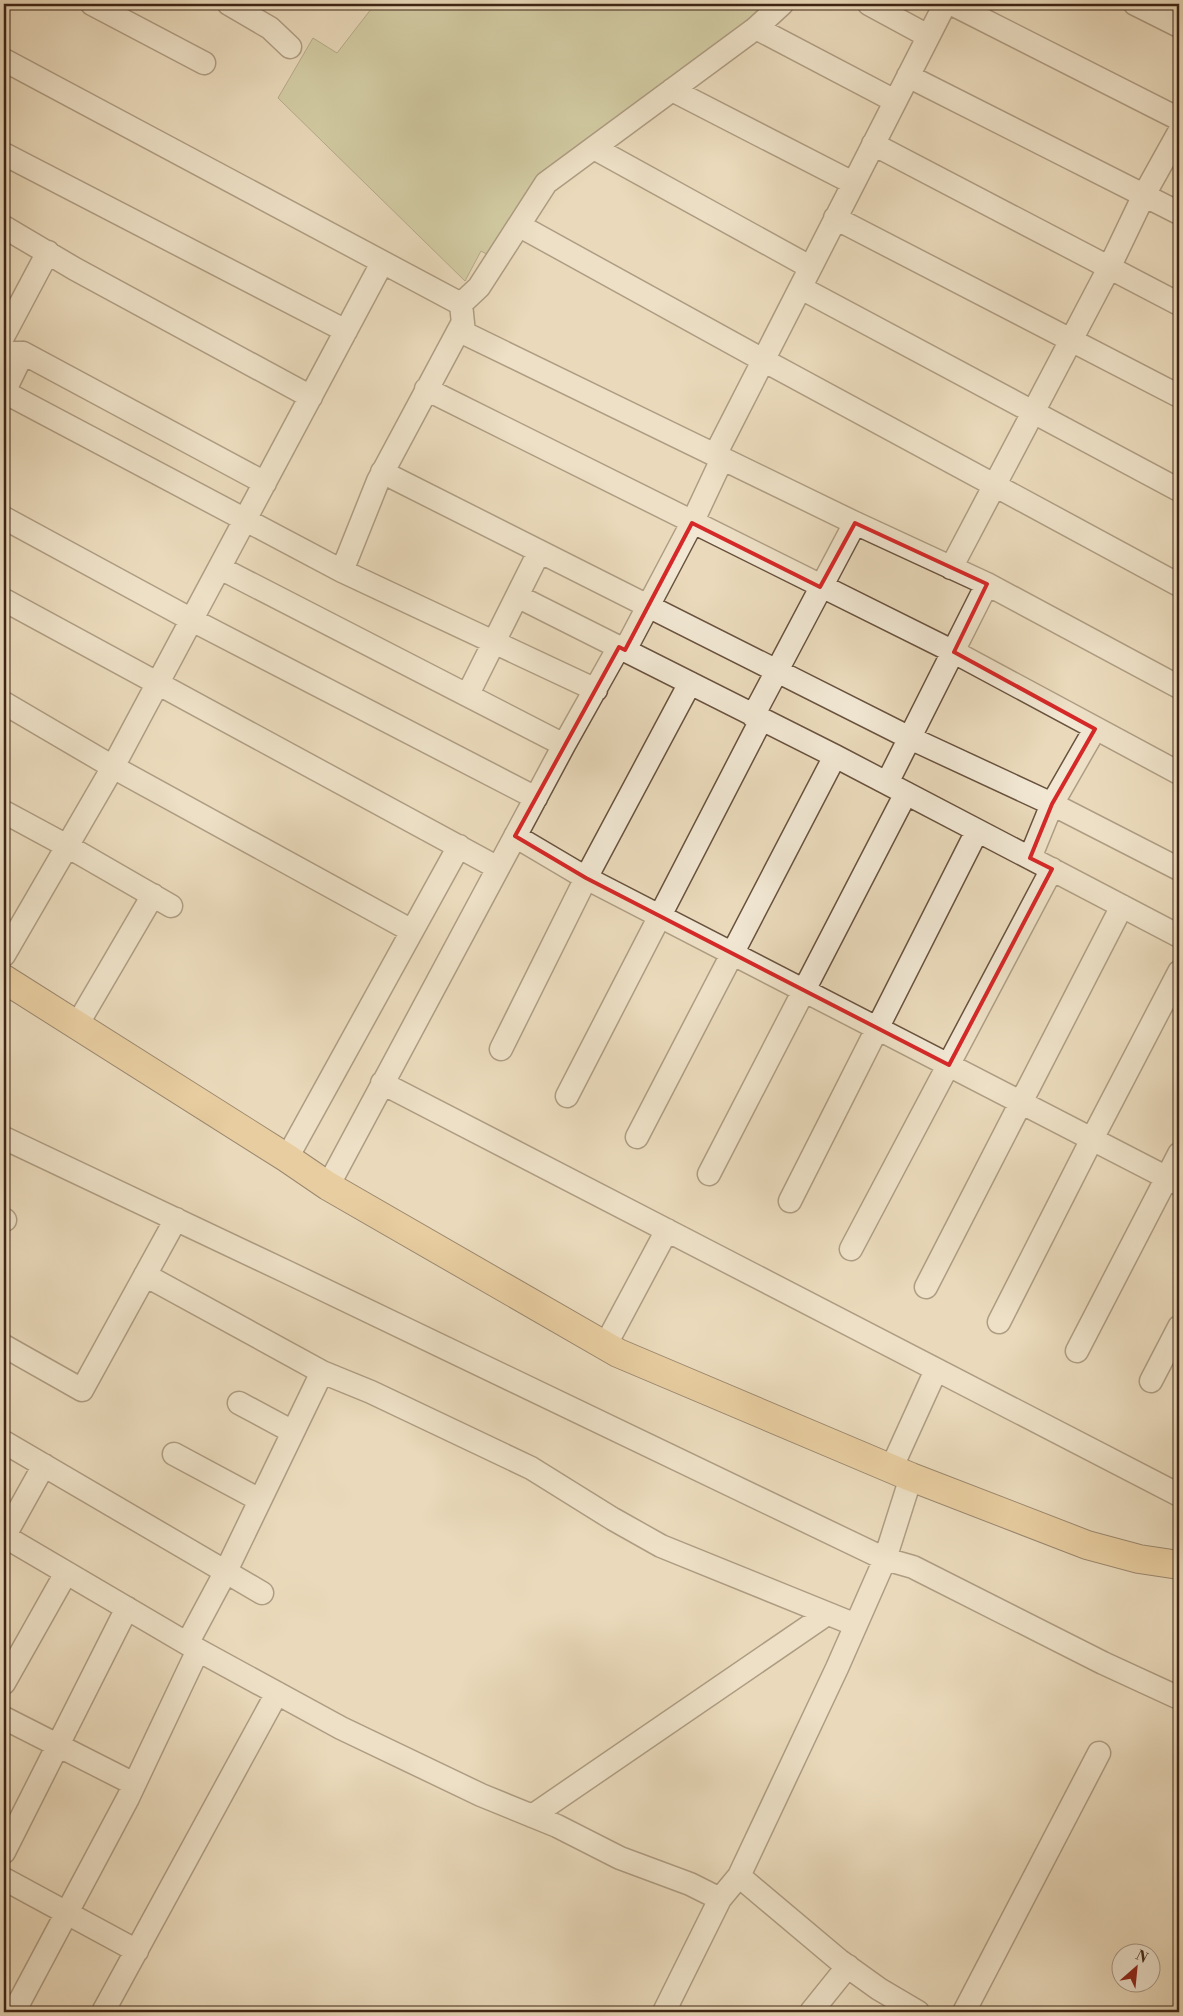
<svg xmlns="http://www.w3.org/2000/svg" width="1183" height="2016" font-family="'Libre Bodoni',serif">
	<rect width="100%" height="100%" fill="#eadabb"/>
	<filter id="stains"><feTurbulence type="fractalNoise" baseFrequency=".004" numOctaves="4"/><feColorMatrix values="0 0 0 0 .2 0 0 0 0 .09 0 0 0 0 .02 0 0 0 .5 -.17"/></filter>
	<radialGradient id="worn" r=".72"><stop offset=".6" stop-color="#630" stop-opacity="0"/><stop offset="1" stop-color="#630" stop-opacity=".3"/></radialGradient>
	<path fill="#bbbe8d" stroke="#7c7150" d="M375,4H770L540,178L492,257L481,251L465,281L278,98L313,38L337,53Z"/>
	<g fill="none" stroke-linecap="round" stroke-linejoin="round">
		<g stroke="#69523e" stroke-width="25">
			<path id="minor" d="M92,4L204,63
				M229,4L270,28L290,47
				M869,4L928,36
				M952,4L1179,119
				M1135,4L1179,26
				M756,28L895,101
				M4,60L461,304L464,333L855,523L987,584L1179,687
				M908,76L1179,213
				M672,90L853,183
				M873,144L1179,304
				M594,148L810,267
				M4,154L346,331
				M835,218L1179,396
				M520,226L763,360L1179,585
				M4,227L75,269L311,397
				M801,288L1179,490
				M461,304L479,287L546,183L756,28L782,4
				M4,335L48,252
				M4,357L11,353H23L265,483
				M426,389L954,652L1179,773
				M4,392L342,571L596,690
				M4,392L23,353
				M715,455L945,4
				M382,472L910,738L1052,804L1179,869
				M4,518L192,620L536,798
				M220,568L564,745
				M951,568L1109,268L1144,195L1179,132
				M342,571L378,481L462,324
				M517,596L835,756L1179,936
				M4,600L498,868
				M625,650L692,523L722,459
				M468,694L539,552
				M4,703L113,767L412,931
				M753,716L855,523
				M887,783L987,584
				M4,812L67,846L171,906
				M515,836L586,878L1179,1184
				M1030,858L1052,804L1095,729
				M4,955L113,767L382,263
				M77,1025L153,895
				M501,1049L586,878L690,683
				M382,1083L1179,1495
				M567,1096L761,720
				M637,1137L835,756
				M4,1138L287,1272L885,1559L913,1567L1103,1663L1179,1698
				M287,1158L459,846
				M709,1174L906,793
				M328,1186L564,745L619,647
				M790,1201L977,831
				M4,1220H5
				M851,1249L1052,869
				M145,1275L322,1372L371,1392L531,1468L613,1519L661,1546L856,1625
				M926,1287L1122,906
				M999,1322L1092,1139L1179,972
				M4,1346L82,1390L176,1219
				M605,1346L667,1230
				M1077,1351L1179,1154
				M1151,1381L1179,1327
				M239,1403L293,1432
				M4,1442L262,1593
				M174,1454L260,1500
				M891,1469L936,1370
				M4,1536L198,1650L341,1728L481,1795L557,1826L620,1858L690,1884L720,1899
				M4,1537L44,1465
				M188,1642L226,1571L322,1372
				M4,1683L66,1573
				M4,1718L134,1784
				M532,1816L827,1614
				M4,1852L127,1608
				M739,1876L840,1961L879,1989L918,2012
				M4,1879L137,1951
				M14,2012L128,1798L198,1650
				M103,2012L277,1693
				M664,2012L720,1899L739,1876L837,1668L885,1559L911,1477
				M811,2012L848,1966
				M964,2012L1099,1753"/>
		</g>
		<g stroke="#3e2414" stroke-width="30">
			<path id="major" d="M4,979L287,1158L328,1186L618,1353L911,1477L1087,1545L1139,1559L1179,1565"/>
		</g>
		<use href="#minor" stroke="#f1e7d3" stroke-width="22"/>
		<use href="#major" stroke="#e5bd7e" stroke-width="28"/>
	</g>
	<path d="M0 0H1183V2016H0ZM692,523L820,587L855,523L987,584L954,652L1095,729L1052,804L1030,858L1052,869L949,1065L586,878L515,836L619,647L625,650Z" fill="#eadabb" fill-opacity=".55" fill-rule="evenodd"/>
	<path fill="none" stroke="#d62828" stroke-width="4" stroke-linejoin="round" d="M692,523L820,587L855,523L987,584L954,652L1095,729L1052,804L1030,858L1052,869L949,1065L586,878L515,836L619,647L625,650Z"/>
	<rect width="1183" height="2016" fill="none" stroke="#eadabb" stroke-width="20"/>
	<rect x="5" y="5" width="1173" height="2006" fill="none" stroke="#3e2414" stroke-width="2.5"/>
	<rect x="10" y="10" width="1163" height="1996" fill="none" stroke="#3e2414"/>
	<g transform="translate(1136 1968) rotate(27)"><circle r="24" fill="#f1e7d3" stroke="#a99987"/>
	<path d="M0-4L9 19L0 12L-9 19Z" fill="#8f2418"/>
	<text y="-8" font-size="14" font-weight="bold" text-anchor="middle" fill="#3e2414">N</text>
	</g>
	<rect width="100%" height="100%" filter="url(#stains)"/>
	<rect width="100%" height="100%" fill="url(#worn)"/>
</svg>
